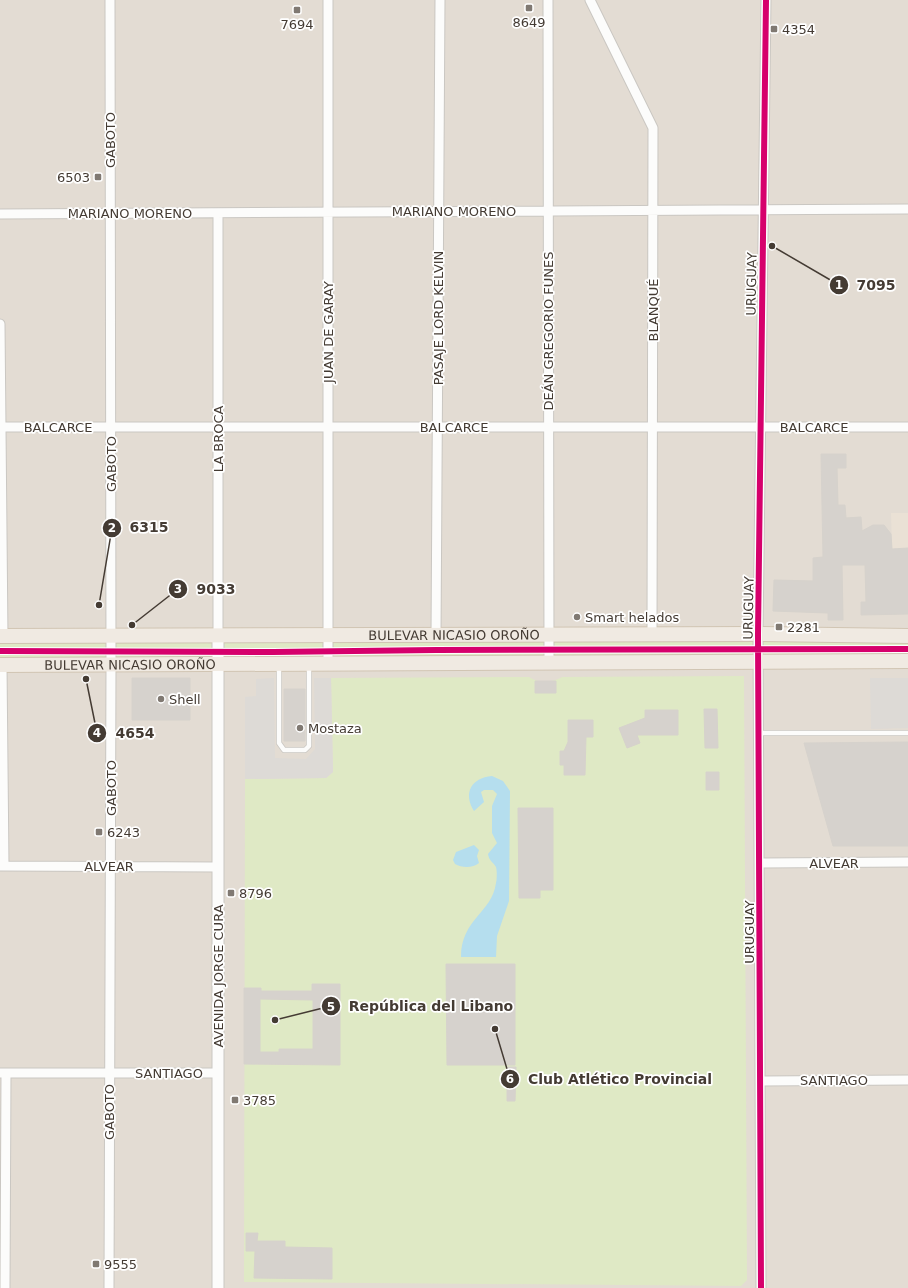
<svg xmlns="http://www.w3.org/2000/svg" width="908" height="1288" font-family="'DejaVu Sans',sans-serif">
	<rect width="100%" height="100%" fill="#eeebe6"/>
	<path fill="#e3dcd3" d="M0,0H908V1288H0Z"/>
	<path fill="#eae1d5" d="M891,513H908V614L905,548L892,549Z"/>
	<path fill="#dfe9c5" d="M0,636H908V661L0,665Z
		M744,676L747,1280L741,1286L244,1282L245,779L326,778L333,772L331,678L529,677C538,683 552,683 562,677Z"/>
	<path fill="#dddad6" d="M274,678L275,758L306,759L315,749L314,678H331L333,772L326,778L245,779V697L256,696V679Z
		M870,678H908V728L871,729Z"/>
	<path fill="#b5deee" d="M492,776L503,781L510,791L509,901L497,936L496,957H461C461,919 492,913 496,883C497,879 497,870 496,867C493,862 489,861 488,854L497,843L492,833V806L497,794L493,790H484L481,792L484,802L474,811C463,793 471,778 492,776Z
		M474,845L479,850L477,856L479,863C473,868 462,868 455,864L453,860L456,852Z"/>
	<path fill="#d6d2cd" stroke="#d6d2cc" fill-rule="evenodd" d="M821,454H846V468H837L838,505H845L846,518L861,517L862,531L873,525H884L891,534L892,549L908,548V614L861,615V602H866L865,565H842L843,620H828V613L773,611L774,580L813,581V558L823,557Z
		M132,678H190V720H132Z
		M535,681H556V693H535Z
		M284,689H305V741H284Z
		M704,709H717L718,748H705Z
		M645,710H678V735H637L640,743L627,748L619,728L645,718Z
		M568,720H593V737H586L585,775H564V765H560V751H564L568,742Z
		M908,742V846H833L804,743Z
		M706,772H719V790H706Z
		M518,808H553V890H540V898H519Z
		M446,964H515V1065H447Z
		M312,984H340V1065L244,1064V988H261V991H312ZM260,999L313,1000V1049H279V1052H260Z
		M507,1067H516L515,1101H507Z
		M246,1233H258L257,1241H285V1247L332,1248V1279L254,1278L255,1251H246Z"/>
	<g fill="none" stroke-linecap="round" stroke-linejoin="round">
		<g stroke="#cac7c2" stroke-width="6">
			<path id="service" d="M279,666V743L284,750H305L309,746V665
				M759,733H908"/>
		</g>
		<g stroke="#cac7c2" stroke-width="11">
			<path id="minor" d="M548,0L549,663
				M590,0L653,128L652,635
				M218,213V637
				M0,214L908,209
				M0,324L3,636
				M0,427H908
				M436,636L440,0
				M328,664V0
				M2,665L4,866
				M759,863L908,862
				M0,866L218,867
				M0,1073H218
				M760,1081L908,1080
				M5,1288L6,1073
				M109,1288L111,665L110,0
				M761,1288L758,634L766,0"/>
		</g>
		<g stroke="#cac7c2" stroke-width="13">
			<path id="tertiary" d="M218,637V1288"/>
		</g>
		<g stroke="#d1c5b3" stroke-width="16">
			<g id="primary">
				<path id="s1" d="M0,636L758,634L908,636"/>
				<path id="s2" d="M0,665L908,661"/>
			</g>
		</g>
		<use href="#service" stroke="#fcfcfb" stroke-width="4.5"/>
		<use href="#minor" stroke="#fcfcfb" stroke-width="9"/>
		<use href="#tertiary" stroke="#fcfcfb" stroke-width="11"/>
		<use href="#primary" stroke="#f0eae2" stroke-width="14"/>
		<g stroke="#fff" stroke-width="8">
			<path id="cycleway" d="M0,651L273,652L436,650L908,649
				M761,1288L758,634L766,0"/>
		</g>
		<use href="#cycleway" stroke="#d6006c" stroke-width="6"/>
	</g>
	<g fill="#807972" stroke="#fff" stroke-width="1.5">
		<rect x="525" y="4" width="8" height="8" rx="2"/>
		<rect x="293" y="6" width="8" height="8" rx="2"/>
		<rect x="770" y="25" width="8" height="8" rx="2"/>
		<rect x="94" y="173" width="8" height="8" rx="2"/>
		<circle cx="577" cy="617" r="4"/>
		<rect x="775" y="623" width="8" height="8" rx="2"/>
		<circle cx="161" cy="699" r="4"/>
		<circle cx="300" cy="728" r="4"/>
		<rect x="95" y="828" width="8" height="8" rx="2"/>
		<rect x="227" y="889" width="8" height="8" rx="2"/>
		<rect x="231" y="1096" width="8" height="8" rx="2"/>
		<rect x="92" y="1260" width="8" height="8" rx="2"/>
	</g>
	<g text-anchor="middle" stroke-width="3.5" stroke-linejoin="round" paint-order="stroke">
		<g font-size="13" fill="#443b33" stroke="#fff" text-anchor="start">
			<text x="529" y="27" text-anchor="middle">8649</text>
			<text x="297" y="29" text-anchor="middle">7694</text>
			<text x="782" y="34">4354</text>
			<text x="90" y="182" text-anchor="end">6503</text>
			<text x="585" y="622">Smart helados</text>
			<text x="787" y="632">2281</text>
			<text x="169" y="704">Shell</text>
			<text x="308" y="733">Mostaza</text>
			<text x="107" y="837">6243</text>
			<text x="239" y="898">8796</text>
			<text x="243" y="1105">3785</text>
			<text x="104" y="1269">9555</text>
		</g>
		<g font-size="13" fill="#443b33" stroke="#fff">
			<text transform="translate(110 140) rotate(-90)" y="5">GABOTO</text>
			<text x="454" y="216">MARIANO MORENO</text>
			<text x="130" y="218">MARIANO MORENO</text>
			<text transform="translate(751 284) rotate(-89)" y="5">URUGUAY</text>
			<text transform="translate(653 310) rotate(-90)" y="5">BLANQUÉ</text>
			<text transform="translate(438 318) rotate(-90)" y="5">PASAJE LORD KELVIN</text>
			<text transform="translate(548 331) rotate(-90)" y="5">DEÁN GREGORIO FUNES</text>
			<text transform="translate(328 332) rotate(-90)" y="5">JUAN DE GARAY</text>
			<text x="58" y="432">BALCARCE</text>
			<text x="454" y="432">BALCARCE</text>
			<text x="814" y="432">BALCARCE</text>
			<text transform="translate(218 439) rotate(-90)" y="5">LA BROCA</text>
			<text transform="translate(111 464) rotate(-90)" y="5">GABOTO</text>
			<text transform="translate(748 608) rotate(-89)" y="5">URUGUAY</text>
			<text dy="5" stroke="none"><textPath href="#s1" startOffset="454">BULEVAR NICASIO OROÑO</textPath></text>
			<text dy="5" stroke="none"><textPath href="#s2" startOffset="130">BULEVAR NICASIO OROÑO</textPath></text>
			<text transform="translate(111 788) rotate(-90)" y="5">GABOTO</text>
			<text x="834" y="868">ALVEAR</text>
			<text x="109" y="871">ALVEAR</text>
			<text transform="translate(749 932) rotate(-90)" y="5">URUGUAY</text>
			<text transform="translate(218 976) rotate(-90)" y="5">AVENIDA JORGE CURA</text>
			<text x="169" y="1078">SANTIAGO</text>
			<text x="834" y="1085">SANTIAGO</text>
			<text transform="translate(109 1112) rotate(-90)" y="5">GABOTO</text>
		</g>
	</g>
	<path fill="none" stroke="#443b33" stroke-width="1.5" d="M772 246L839 285M99 605L112 528M132 625L178 589M86 679L97 733M275 1020L331 1006M495 1029L510 1079"/>
	<g fill="#443b33" stroke="#fff" stroke-width="1.5">
		<circle cx="772" cy="246" r="4"/>
		<circle cx="99" cy="605" r="4"/>
		<circle cx="132" cy="625" r="4"/>
		<circle cx="86" cy="679" r="4"/>
		<circle cx="275" cy="1020" r="4"/>
		<circle cx="495" cy="1029" r="4"/>
		<circle cx="839" cy="285" r="10"/>
		<circle cx="112" cy="528" r="10"/>
		<circle cx="178" cy="589" r="10"/>
		<circle cx="97" cy="733" r="10"/>
		<circle cx="331" cy="1006" r="10"/>
		<circle cx="510" cy="1079" r="10"/>
	</g>
	<g font-size="12" text-anchor="middle" font-weight="bold" fill="#fff">
		<text x="839" y="289">1</text>
		<text x="112" y="532">2</text>
		<text x="178" y="593">3</text>
		<text x="97" y="737">4</text>
		<text x="331" y="1011">5</text>
		<text x="510" y="1083">6</text>
	</g>
	<g font-size="14" text-anchor="middle" font-weight="bold" fill="#443b33" stroke="#fff" stroke-width="3.5" stroke-linejoin="round" paint-order="stroke">
		<text x="876" y="290">7095</text>
		<text x="149" y="532">6315</text>
		<text x="216" y="594">9033</text>
		<text x="135" y="738">4654</text>
		<text x="431" y="1011">República del Libano</text>
		<text x="620" y="1084">Club Atlético Provincial</text>
	</g>
</svg>
